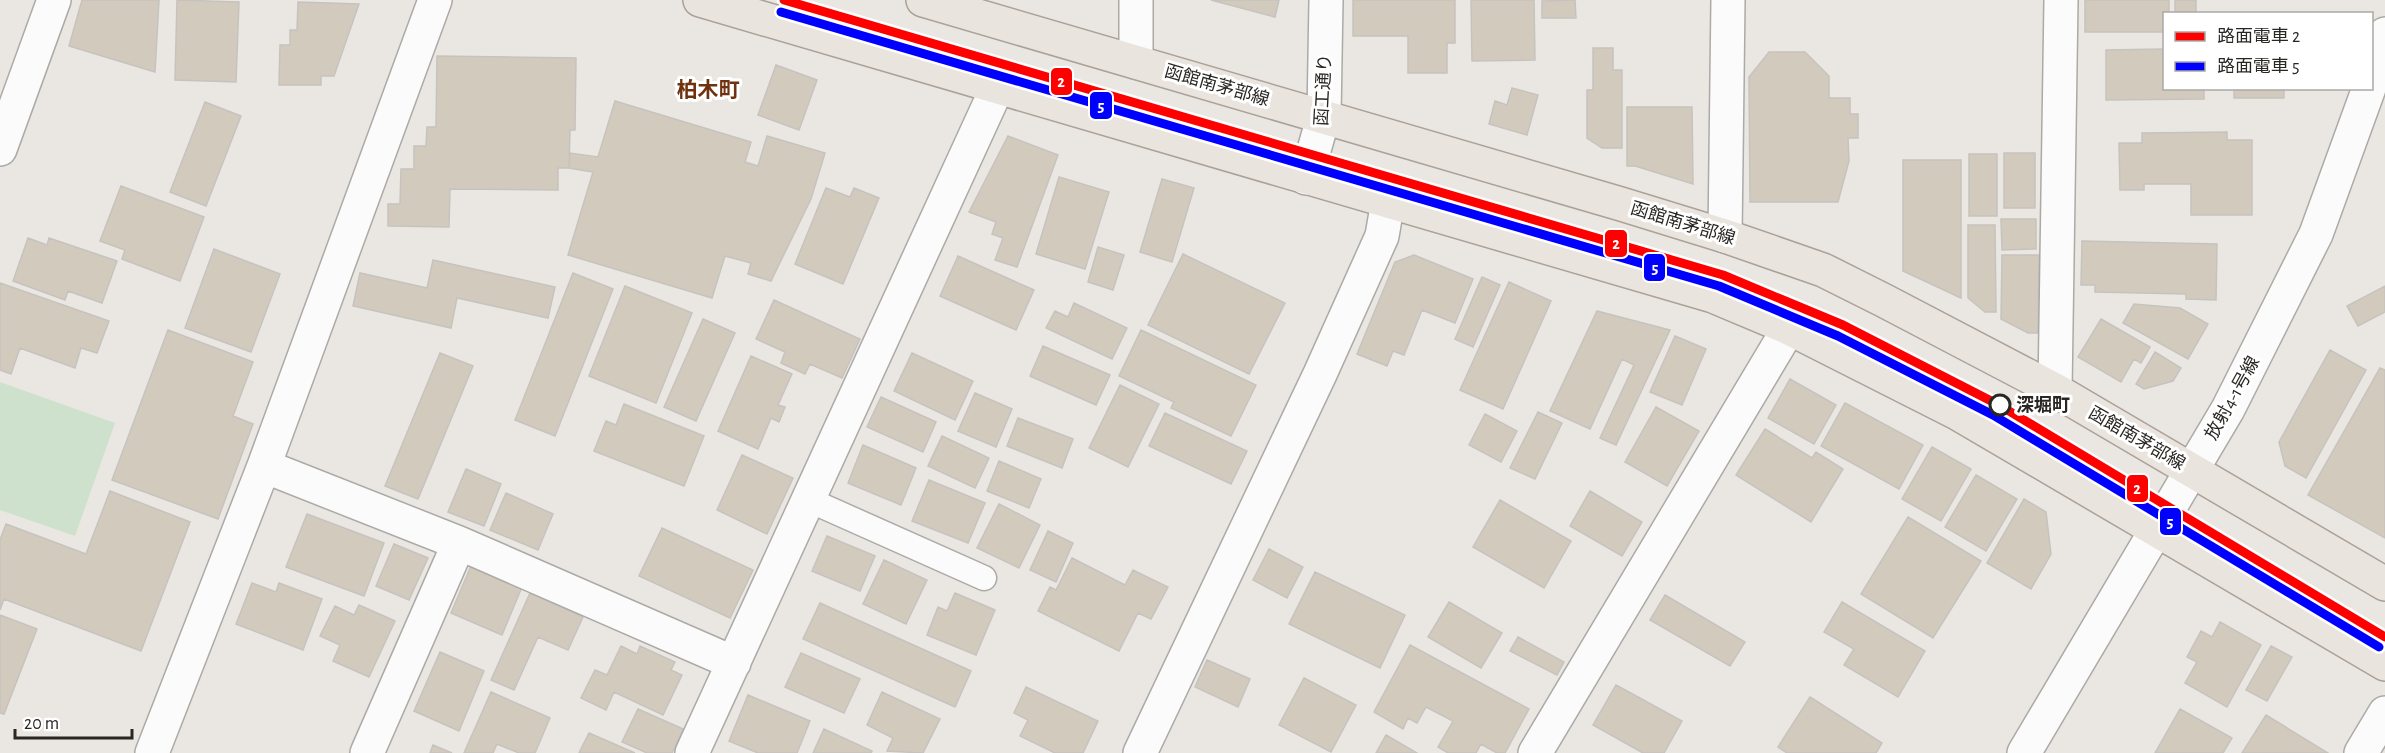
<svg xmlns="http://www.w3.org/2000/svg" width="2385" height="753" font-family="'Alegreya Sans','Noto Sans JP',sans-serif">
	<rect width="100%" height="100%" fill="#eae7e2"/>
	<path fill="#cee1cd" d="M0,382L115,423L75,536L0,510Z"/>
	<path fill="#d3cabe" stroke="#c6c3bf" stroke-width="1.5" d="M82,0H159L155,72L69,46Z
		M177,0L239,2L236,82L175,80Z
		M1211,0H1279L1275,17Z
		M1353,0H1455V43H1447V73H1408V36H1353Z
		M1471,0H1534L1535,60L1472,61Z
		M1575,0L1576,18H1542V1Z
		M2085,0H2169V14H2164V32H2085Z
		M2175,0H2196V14H2175Z
		M298,2L359,4L334,76H321V85H279L280,45H290V30H297Z
		M1593,48H1613V70H1622V148H1602L1587,138V90H1593Z
		M2164,49V88H2204V99L2106,100V50Z
		M1769,52H1805L1829,76V98H1850V114H1858V138H1848L1849,161L1838,202H1750L1749,77Z
		M437,56L576,58L575,130H570L569,168H558V190L450,189L449,227L388,226V204H400L401,169H414V146H426L427,127H436Z
		M776,65L817,80L799,130L758,115Z
		M1512,88L1538,95L1527,135L1489,124L1495,101L1507,105Z
		M2234,88H2284V98H2234Z
		M615,101L751,142L745,162L758,166L767,136L825,153L811,199L771,281L748,274L751,263L725,256L712,298L568,255L593,172L569,168L570,153L598,157Z
		M205,102L241,116L206,206L170,192Z
		M1627,107H1692L1693,184L1635,166H1627Z
		M2227,132V140H2252V215H2191V184H2144V190H2120L2119,143H2142V133Z
		M1008,136L1058,155L1017,267L995,260L1003,238L992,234L996,222L969,212Z
		M2004,153H2035V208H2004Z
		M1969,154H1997V216H1969Z
		M1903,160H1961V298L1903,271Z
		M1059,177L1109,192L1085,269L1036,254Z
		M1162,179L1194,188L1172,262L1140,252Z
		M121,186L204,217L180,281L122,259L125,250L100,241Z
		M826,188L850,197L854,188L879,198L843,284L795,264Z
		M2001,219H2036V249L2002,250Z
		M1968,225H1995L1996,312H1985L1968,298Z
		M28,238L47,245L49,238L117,261L102,303L68,291L65,300L13,281Z
		M2082,241L2217,244L2216,300L2186,299V294L2095,292V285H2081Z
		M1098,247L1124,255L1113,290L1088,282Z
		M214,249L280,274L251,352L185,328Z
		M1183,254L1285,303L1249,374L1148,325Z
		M1414,255L1473,279L1455,323L1422,310L1404,355L1393,351L1387,366L1357,354L1395,262Z
		M2002,255H2039L2038,333H2028L2001,319Z
		M958,256L1034,290L1016,330L940,296Z
		M433,260L555,287L548,318L457,298L451,328L353,306L360,273L427,288Z
		M573,273L613,289L555,436L515,420Z
		M1482,277L1500,285L1473,347L1455,339Z
		M1509,282L1551,301L1503,409L1460,390Z
		M0,283L109,321L97,353L81,348L75,368L20,348L11,374L0,370Z
		M625,286L692,313L656,403L589,376Z
		M2385,286V312L2358,326L2347,306Z
		M774,300L860,339L842,378L810,364L805,374L781,363L785,352L756,339Z
		M1074,303L1127,328L1112,359L1046,328L1055,311L1068,317Z
		M2134,304L2180,308L2208,324L2188,359L2123,323Z
		M1597,311L1670,330L1616,445L1600,438L1634,365L1622,359L1590,429L1550,411Z
		M703,319L735,333L696,421L664,407Z
		M2101,319L2150,347L2141,363L2134,359L2121,382L2078,357Z
		M168,330L253,362L233,416L253,424L218,519L112,480Z
		M1141,330L1256,385L1231,436L1171,408L1174,402L1119,376Z
		M1675,336L1706,349L1682,405L1650,392Z
		M1043,346L1110,375L1096,405L1030,376Z
		M2330,350L2366,370L2306,478L2285,466L2279,442Z
		M2155,352L2181,368L2173,381L2144,389L2136,384Z
		M440,353L473,366L418,499L385,486Z
		M912,353L973,381L955,420L894,391Z
		M751,356L792,374L778,405L785,407L779,422L771,418L758,449L718,431Z
		M2380,368L2385,370V538L2308,495Z
		M1790,379L1836,405L1814,444L1768,418Z
		M1120,385L1159,404L1128,467L1089,448Z
		M975,393L1012,409L996,447L958,431Z
		M881,397L936,422L923,452L867,427Z
		M1845,403L1923,445L1899,489L1821,446Z
		M624,404L704,436L684,486L594,451L606,421L616,425Z
		M1656,407L1699,431L1667,486L1625,462Z
		M1538,412L1562,423L1535,479L1510,468Z
		M1165,413L1247,451L1231,484L1149,446Z
		M1485,414L1517,431L1501,462L1469,445Z
		M1018,418L1073,439L1062,468L1007,446Z
		M1765,429L1812,458L1816,452L1843,469L1811,522L1736,475Z
		M942,436L989,458L975,488L928,466Z
		M863,445L916,468L901,505L848,483Z
		M1932,447L1971,469L1941,521L1902,499Z
		M742,455L793,478L767,534L717,510Z
		M999,461L1041,479L1029,508L987,491Z
		M466,469L501,484L484,526L448,512Z
		M1976,475L2017,499L1986,551L1945,527Z
		M929,480L985,503L968,543L912,521Z
		M110,491L190,522L141,651L4,599L0,610V540L6,524L86,554Z
		M1590,491L1642,522L1622,556L1570,526Z
		M506,493L553,514L538,550L490,530Z
		M2024,499L2046,512L2051,554L2031,589L1987,563Z
		M1500,500L1571,541L1544,588L1473,547Z
		M999,504L1040,525L1019,568L977,548Z
		M307,514L384,543L364,596L286,567Z
		M1908,517L1981,561L1933,638L1861,594Z
		M662,528L753,570L730,618L639,576Z
		M1048,531L1073,543L1056,582L1030,570Z
		M827,536L875,556L860,591L812,571Z
		M394,544L428,558L409,600L376,586Z
		M1269,549L1303,567L1287,598L1253,580Z
		M1072,558L1125,585L1133,570L1168,587L1151,619L1138,613L1119,651L1038,611L1050,587L1056,590Z
		M884,560L927,580L906,624L863,604Z
		M471,566L522,587L502,635L451,613Z
		M1315,572L1405,615L1380,668L1289,624Z
		M252,583L276,592L279,583L322,599L303,650L236,624Z
		M530,593L583,617L568,650L538,637L514,690L491,680Z
		M955,593L995,610L976,655L927,635L938,607L947,611Z
		M1665,595L1745,642L1730,666L1650,620Z
		M1449,602L1502,633L1481,668L1428,637Z
		M1842,602L1925,651L1898,697L1844,665L1854,649L1824,632Z
		M820,603L971,671L955,707L803,639Z
		M359,605L395,621L369,677L333,661L340,645L320,636L335,606L354,615Z
		M0,615L37,629L4,714L0,713Z
		M2220,622L2261,645L2227,707L2185,683L2197,662L2187,657L2201,631L2212,637Z
		M1518,637L1564,662L1557,675L1510,651Z
		M1410,645L1529,709L1505,753H1497L1481,744L1476,753H1448L1438,747L1453,721L1426,707L1417,723L1408,718L1403,729L1374,712Z
		M621,646L637,654L640,646L675,662L671,670L682,675L663,715L614,692L606,710L581,698L595,670L607,675Z
		M2271,646L2292,657L2267,701L2246,690Z
		M440,652L484,671L459,731L414,711Z
		M801,653L860,679L844,713L785,687Z
		M1207,660L1250,679L1238,707L1195,687Z
		M1304,678L1356,705L1331,752L1279,725Z
		M1616,685L1682,721L1664,753H1643L1593,725Z
		M1026,687L1098,721L1083,753H1055L1020,736L1028,720L1014,713Z
		M491,692L550,718L535,753H519L497,744L493,753H464Z
		M882,692L940,719L923,753L887,751L893,738L867,725Z
		M748,695L810,721L797,753H758L729,741Z
		M1810,697L1882,743L1876,753H1787L1778,747Z
		M638,709L683,729L672,753H647L622,742Z
		M2180,709L2232,738L2223,753H2155Z
		M2266,715L2328,753H2242Z
		M824,729L872,751L871,753H813Z
		M589,733L635,753H579Z
		M1386,735L1417,753H1376Z
		M433,745L452,753H430Z"/>
	<g fill="none" stroke-linecap="round" stroke-linejoin="round">
		<g stroke="#acaaa6" stroke-width="27">
			<path id="service" d="M809,500L984,578"/>
		</g>
		<g stroke="#acaaa6" stroke-width="36">
			<path id="minor" d="M1136,0V62
				M1725,236L1728,0
				M2055,390L2061,0
				M264,466L459,543L734,663
				M152,753L264,466L435,0
				M367,753L459,543
				M692,753L997,88
				M1140,753L1320,374L1382,236L1388,201
				M1535,753L1789,328
				M2361,753L2385,713"/>
		</g>
		<g stroke="#acaaa6" stroke-width="36">
			<path id="tertiary" d="M2372,82L2385,34
				M0,149L54,0
				M1306,178L1324,115L1326,0
				M2024,753L2228,409L2316,234L2369,88"/>
		</g>
		<g stroke="#aca199" stroke-width="36">
			<path id="primary" d="M700,0L1713,296L1789,328L1957,413L2385,664
				M923,0L1621,204L1725,236L1823,270L1883,300L2055,390L2385,584"/>
		</g>
		<use href="#service" stroke="#fcfbfb" stroke-width="24"/>
		<use href="#minor" stroke="#fcfbfb" stroke-width="33"/>
		<use href="#tertiary" stroke="#fcfbfb" stroke-width="33"/>
		<use href="#primary" stroke="#eae4df" stroke-width="33"/>
		<g stroke="#fff" stroke-width="14">
			<path id="tram-1" d="M784,0L1723,275L1843,325L1999,405L2385,637"/>
		</g>
		<g stroke="#fff" stroke-width="14">
			<path id="tram-2" d="M781,12L1719,286L1838,336L1993,415L2379,647"/>
		</g>
		<use href="#tram-1" stroke="#f00" stroke-width="9"/>
		<use href="#tram-2" stroke="#00f" stroke-width="9"/>
	</g>
	<circle fill="#fff" stroke="#292723" stroke-width="3" cx="2000" cy="405" r="10"/>
	<g text-anchor="middle" stroke-width="6" stroke-linejoin="round" paint-order="stroke">
		<g font-size="18" fill="#292723" stroke="#fff">
			<text transform="translate(1217 85) rotate(16)" y="6">函館南茅部線</text>
			<text transform="translate(1323 90) rotate(-87)" y="6">函工通り</text>
			<text transform="translate(1683 223) rotate(17)" y="6">函館南茅部線</text>
			<text transform="translate(2232 398) rotate(-61)" y="6">放射4-1号線</text>
			<text transform="translate(2137 438) rotate(30)" y="6">函館南茅部線</text>
		</g>
		<g font-size="18" font-weight="bold" fill="#292723" stroke="#fff" text-anchor="start">
			<text x="2016" y="411">深堀町</text>
		</g>
		<g font-size="21" font-weight="bold" fill="#70310e" stroke="#fff">
			<text x="708" y="97">柏木町</text>
		</g>
	</g>
	<g stroke="#fff" stroke-width="2">
		<rect x="1050" y="67" width="23" height="29" rx="6" fill="#f00"/>
		<rect x="1089" y="91" width="24" height="29" rx="6" fill="#00f"/>
		<rect x="1604" y="229" width="24" height="29" rx="6" fill="#f00"/>
		<rect x="1643" y="253" width="23" height="29" rx="6" fill="#00f"/>
		<rect x="2126" y="474" width="23" height="29" rx="6" fill="#f00"/>
		<rect x="2159" y="507" width="23" height="29" rx="6" fill="#00f"/>
	</g>
	<g font-size="16" text-anchor="middle" font-weight="bold" fill="#fff">
		<text x="1061" y="87">2</text>
		<text x="1101" y="111">5</text>
		<text x="1616" y="249">2</text>
		<text x="1655" y="273">5</text>
		<text x="2137" y="494">2</text>
		<text x="2170" y="527">5</text>
	</g>
	<rect x="2163" y="12" width="210" height="78" fill="#ffffff" stroke="#a9a9a7" stroke-width="1.5"/>
	<rect x="2175" y="32" width="30" height="9" fill="#ff0000" stroke="#a9a9a7" stroke-width="1.5"/>
	<text x="2217" y="42" font-size="18" fill="#292723">路面電車 2</text>
	<rect x="2175" y="62" width="30" height="9" fill="#0000ff" stroke="#a9a9a7" stroke-width="1.5"/>
	<text x="2217" y="72" font-size="18" fill="#292723">路面電車 5</text>
	<path d="M15 729v9h117v-9" fill="none" stroke="#292723" stroke-width="3"/>
	<text x="24" y="729" font-size="18" fill="#292723" stroke="#ffffff" stroke-width="4.5" paint-order="stroke">20 m</text>
</svg>
